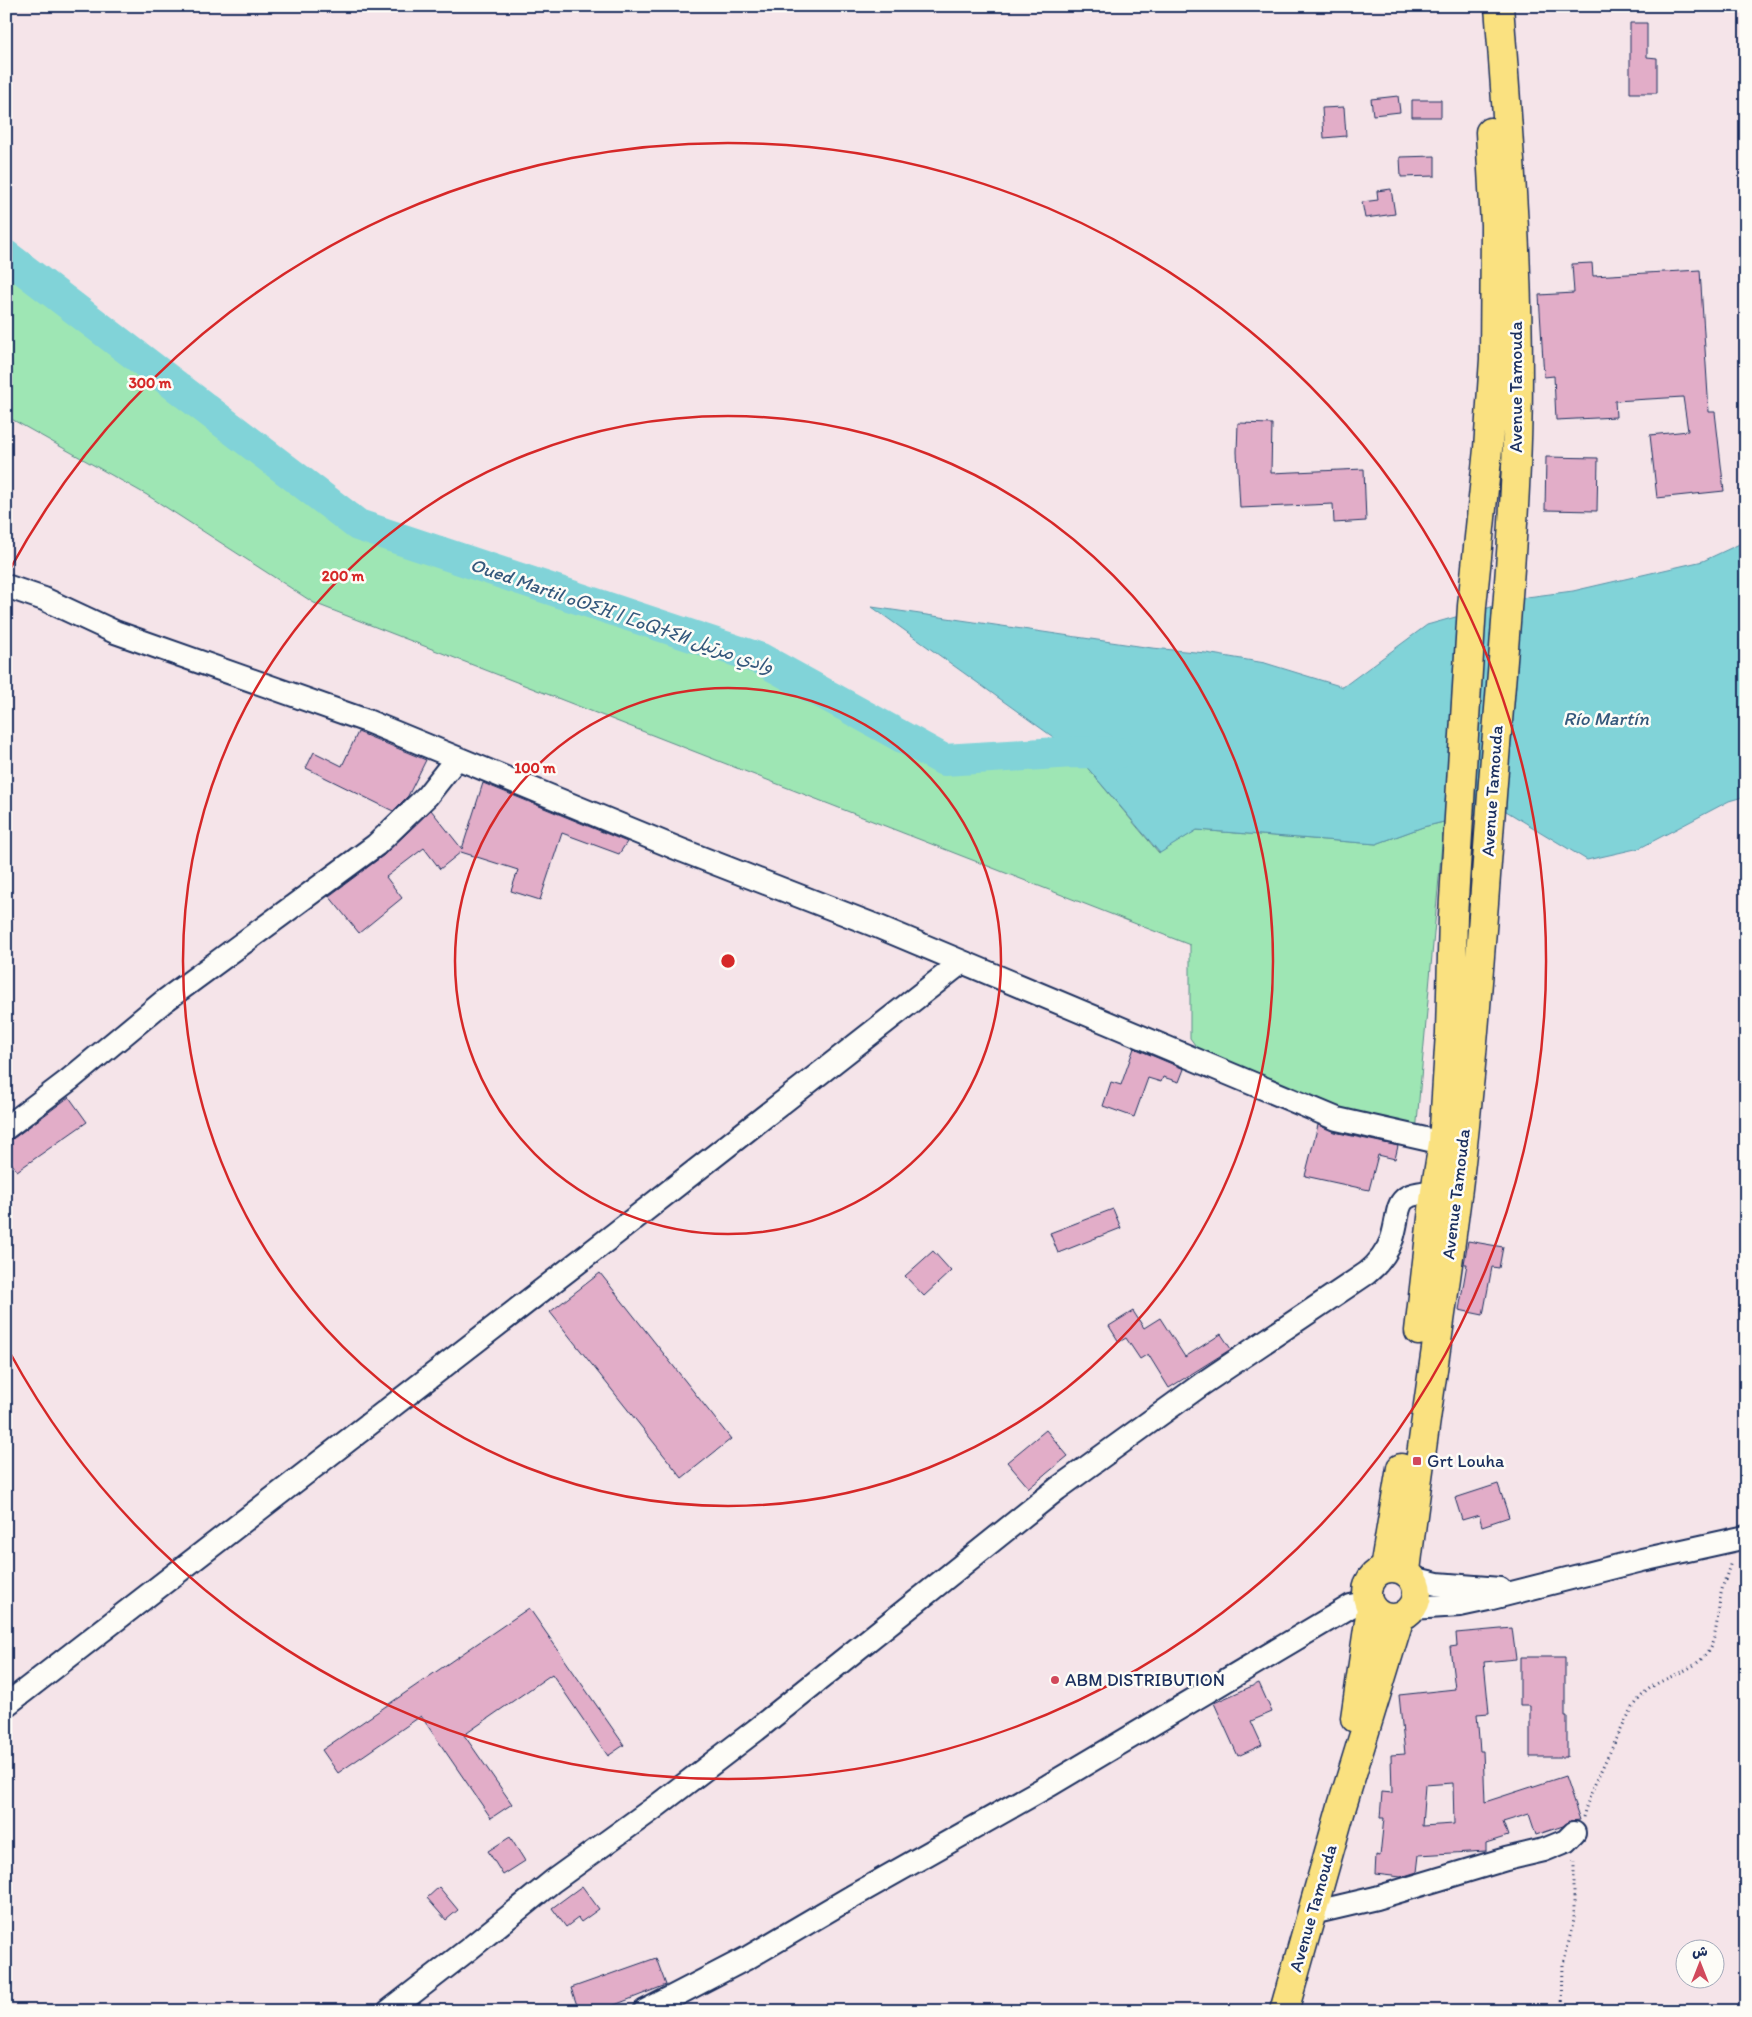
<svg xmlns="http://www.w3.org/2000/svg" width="1752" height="2017" font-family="Itim,'Playpen Sans Arabic','Noto Sans Tifinagh',sans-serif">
	<rect width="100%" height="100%" fill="#f5e4e9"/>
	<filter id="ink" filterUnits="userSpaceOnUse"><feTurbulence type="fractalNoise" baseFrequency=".02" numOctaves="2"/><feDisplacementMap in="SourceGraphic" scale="10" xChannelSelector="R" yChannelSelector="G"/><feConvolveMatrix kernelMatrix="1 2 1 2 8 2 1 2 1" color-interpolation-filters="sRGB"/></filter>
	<g filter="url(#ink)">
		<path fill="#9ee6b4" stroke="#5c8a89" d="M6,256L358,525L761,659L944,760L1074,752L1159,853L1197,830L1376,844L1423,827L1444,822L1416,1133L1213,1070L1190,1038V945L314,603L147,495L6,416Z"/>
		<path fill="#81d3d8" stroke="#5891a7" d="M1746,541V796L1729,801L1640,848L1587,860L1501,808L1423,827L1376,844L1197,830L1160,853L1074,752L872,607L1152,648L1206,653L1265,663L1343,687L1427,625L1527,597L1573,591L1703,561Z"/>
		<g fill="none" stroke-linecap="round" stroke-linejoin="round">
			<path stroke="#81d3d8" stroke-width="32" d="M6,256L358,525L761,659L944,760L1074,752L1117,753"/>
		</g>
		<path fill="#e2adc8" stroke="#1b2f5e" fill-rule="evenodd" d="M1630,23H1647V57L1657,58V93H1630Z
			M1398,96L1400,112L1373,115L1371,99Z
			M1412,100H1441V117H1412Z
			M1344,107L1346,136L1324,138L1322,108Z
			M1435,156V176L1401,177L1400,157Z
			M1391,189L1395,214L1365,218L1362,202L1378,200L1377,191Z
			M1592,263L1593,276L1700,270L1709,412H1715L1724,491L1657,498L1650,435L1688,431L1683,397L1615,401L1616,417L1556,420L1554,376L1544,377L1539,295L1574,293L1572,264Z
			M1238,423L1272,424L1271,473L1364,469L1366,521L1334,523L1333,504L1240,508L1237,452Z
			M1546,457L1598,458L1597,511L1545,510Z
			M358,732L426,760L408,796L393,811L306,768L314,752L342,766Z
			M483,783L627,842L619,854L562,833L540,900L511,891L518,870L461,852L440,869L424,848L386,877L402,898L359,933L329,896L384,855L431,810L462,849Z
			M1134,1048L1184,1069L1179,1082L1163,1077L1161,1082L1148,1078L1134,1117L1103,1106L1111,1082L1121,1085Z
			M69,1097L87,1122L17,1171L6,1155V1141L14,1138Z
			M1318,1125L1334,1132L1398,1146L1395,1159L1378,1155L1369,1190L1305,1176Z
			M1113,1209L1121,1228L1058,1253L1050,1233Z
			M1468,1241L1503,1247L1499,1268L1492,1267L1483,1315L1459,1310L1467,1264H1464Z
			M933,1251L951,1271L924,1296L905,1276Z
			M600,1273L731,1439L682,1478L550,1312Z
			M1133,1311L1144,1328L1160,1318L1185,1357L1221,1334L1231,1349L1169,1388L1148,1354L1140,1359L1126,1338L1119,1342L1109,1326Z
			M1046,1430L1068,1456L1029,1488L1007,1462Z
			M1498,1484L1509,1517L1482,1526L1479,1515L1462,1520L1455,1498Z
			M529,1608L624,1745L608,1756L552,1674L464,1735L512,1804L491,1818L421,1716L338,1773L322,1750Z
			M1512,1628L1516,1659L1484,1662L1489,1713L1477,1714L1480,1751H1483L1485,1802L1565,1776L1580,1820L1570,1821L1563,1826L1536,1835L1529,1814L1503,1822L1508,1836L1486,1843V1851L1419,1855L1417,1872L1401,1877L1375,1874L1376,1855L1380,1856L1384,1818H1380L1382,1792L1392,1793L1391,1755L1405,1754L1399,1695L1455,1689L1450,1647L1457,1646L1456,1633ZM1453,1783L1454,1824L1422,1826L1425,1785Z
			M1520,1657H1565V1716H1567V1757H1530V1705H1520Z
			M1259,1683L1272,1712L1251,1721L1262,1745L1238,1756L1214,1703Z
			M510,1837L525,1861L503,1875L488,1851Z
			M582,1886L599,1909L581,1922L578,1918L566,1927L552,1908Z
			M439,1887L458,1910L446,1920L427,1898Z
			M656,1958L666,1985L599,2011H579L571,1988Z"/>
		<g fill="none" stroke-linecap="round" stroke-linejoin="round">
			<g stroke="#1b2f5e" stroke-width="26">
				<path id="minor" d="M6,586L44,599L115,632L367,721L681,850L879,927L1337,1119L1443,1143
					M6,1128L69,1080L163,1002L376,845L427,796L457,758
					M1412,1578L1437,1584L1500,1589
					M1412,1608L1460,1605L1488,1599L1642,1560L1746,1537
					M6,1705L616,1233L962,962
					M1312,1913L1376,1898L1506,1859L1544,1850L1566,1841L1574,1833
					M389,2011L469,1949L553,1881L654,1808L756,1730L1057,1489L1202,1384L1367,1273C1378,1264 1387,1253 1392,1239C1402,1207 1391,1193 1435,1192
					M645,2011L749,1957L853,1896L1048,1786L1336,1615L1351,1606L1368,1602"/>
			</g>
			<g stroke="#1b2f5e" stroke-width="31">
				<path id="highway" d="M1419,1331L1435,1192L1443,1143L1450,1033L1453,916L1463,751L1472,606L1488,449L1494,359L1495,225L1490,132
					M1367 1593a25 25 0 1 1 50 0a25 25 0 1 1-50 0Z
					M1384,1569L1401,1468
					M1406,1571C1421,1443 1442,1316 1458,1188C1474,1057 1482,926 1492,795C1500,692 1510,590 1515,487C1524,327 1511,166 1499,6
					M1355,1718L1371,1608
					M1284,2011L1342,1806L1400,1617"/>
			</g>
			<path stroke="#1b2f5e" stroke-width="3" stroke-dasharray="1 4" stroke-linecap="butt" d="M1583,1817C1591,1789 1603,1766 1616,1740C1625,1722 1633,1702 1649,1689C1667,1675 1693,1672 1707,1653C1718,1637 1717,1613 1721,1594C1723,1583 1728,1573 1731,1561
				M1562,2011L1563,1964L1574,1920V1858"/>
			<use href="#minor" stroke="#fdfcf7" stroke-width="22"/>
			<use href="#highway" stroke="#fae180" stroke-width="28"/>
		</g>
	</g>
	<g fill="none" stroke="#d62828" stroke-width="2.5">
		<circle cx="728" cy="961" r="273"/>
		<circle cx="728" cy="961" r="545"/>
		<path d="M9 571A818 818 0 1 1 9 1351"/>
	</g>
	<g fill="#d1495b" stroke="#fdfcf7" stroke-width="2">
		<rect x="1412" y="1456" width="10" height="10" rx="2.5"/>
		<circle cx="1055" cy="1680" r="5"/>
	</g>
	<g text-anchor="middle" stroke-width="5" stroke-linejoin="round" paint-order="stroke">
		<g font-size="18" fill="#1b2f5e" stroke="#fdfcf7">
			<text transform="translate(1516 387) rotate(-90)" y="6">Avenue Tamouda</text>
			<text transform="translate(1492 791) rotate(-86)" y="6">Avenue Tamouda</text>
			<text transform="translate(1456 1194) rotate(-83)" y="6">Avenue Tamouda</text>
			<text transform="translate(1313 1908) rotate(-74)" y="6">Avenue Tamouda</text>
		</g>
		<g font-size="18" fill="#1b2f5e" stroke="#fdfcf7" text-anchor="start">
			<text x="1427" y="1467">Grt Louha</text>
			<text x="1065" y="1686">ABM DISTRIBUTION</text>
		</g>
		<g font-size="19" font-style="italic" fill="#34587c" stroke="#fdfcf7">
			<text transform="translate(622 615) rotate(19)" y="7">Oued Martil ⴰⵙⵉⴼ ⵏ ⵎⴰⵕⵜⵉⵍ وادي مرتيل</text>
			<text x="1606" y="725">Río Martín</text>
		</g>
	</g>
	<circle cx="728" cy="961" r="8" fill="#d62828" stroke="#fdfcf7" stroke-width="2.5"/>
	<g font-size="15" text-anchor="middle" font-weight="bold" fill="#d62828" stroke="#fdfcf7" stroke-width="5" stroke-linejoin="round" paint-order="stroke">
		<text x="150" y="388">300 m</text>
		<text x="343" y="581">200 m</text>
		<text x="535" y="773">100 m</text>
	</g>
	<rect width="1752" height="2017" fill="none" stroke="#fdfcf7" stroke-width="25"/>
	<rect x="12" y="12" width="1727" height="1992" fill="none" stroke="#1b2f5e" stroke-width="2" filter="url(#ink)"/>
	<g transform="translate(1700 1964)"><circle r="24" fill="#fdfcf7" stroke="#a3aaba"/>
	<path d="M0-4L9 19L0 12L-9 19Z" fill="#d1495b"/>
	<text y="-8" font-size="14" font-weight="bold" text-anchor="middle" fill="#1b2f5e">ش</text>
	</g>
</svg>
